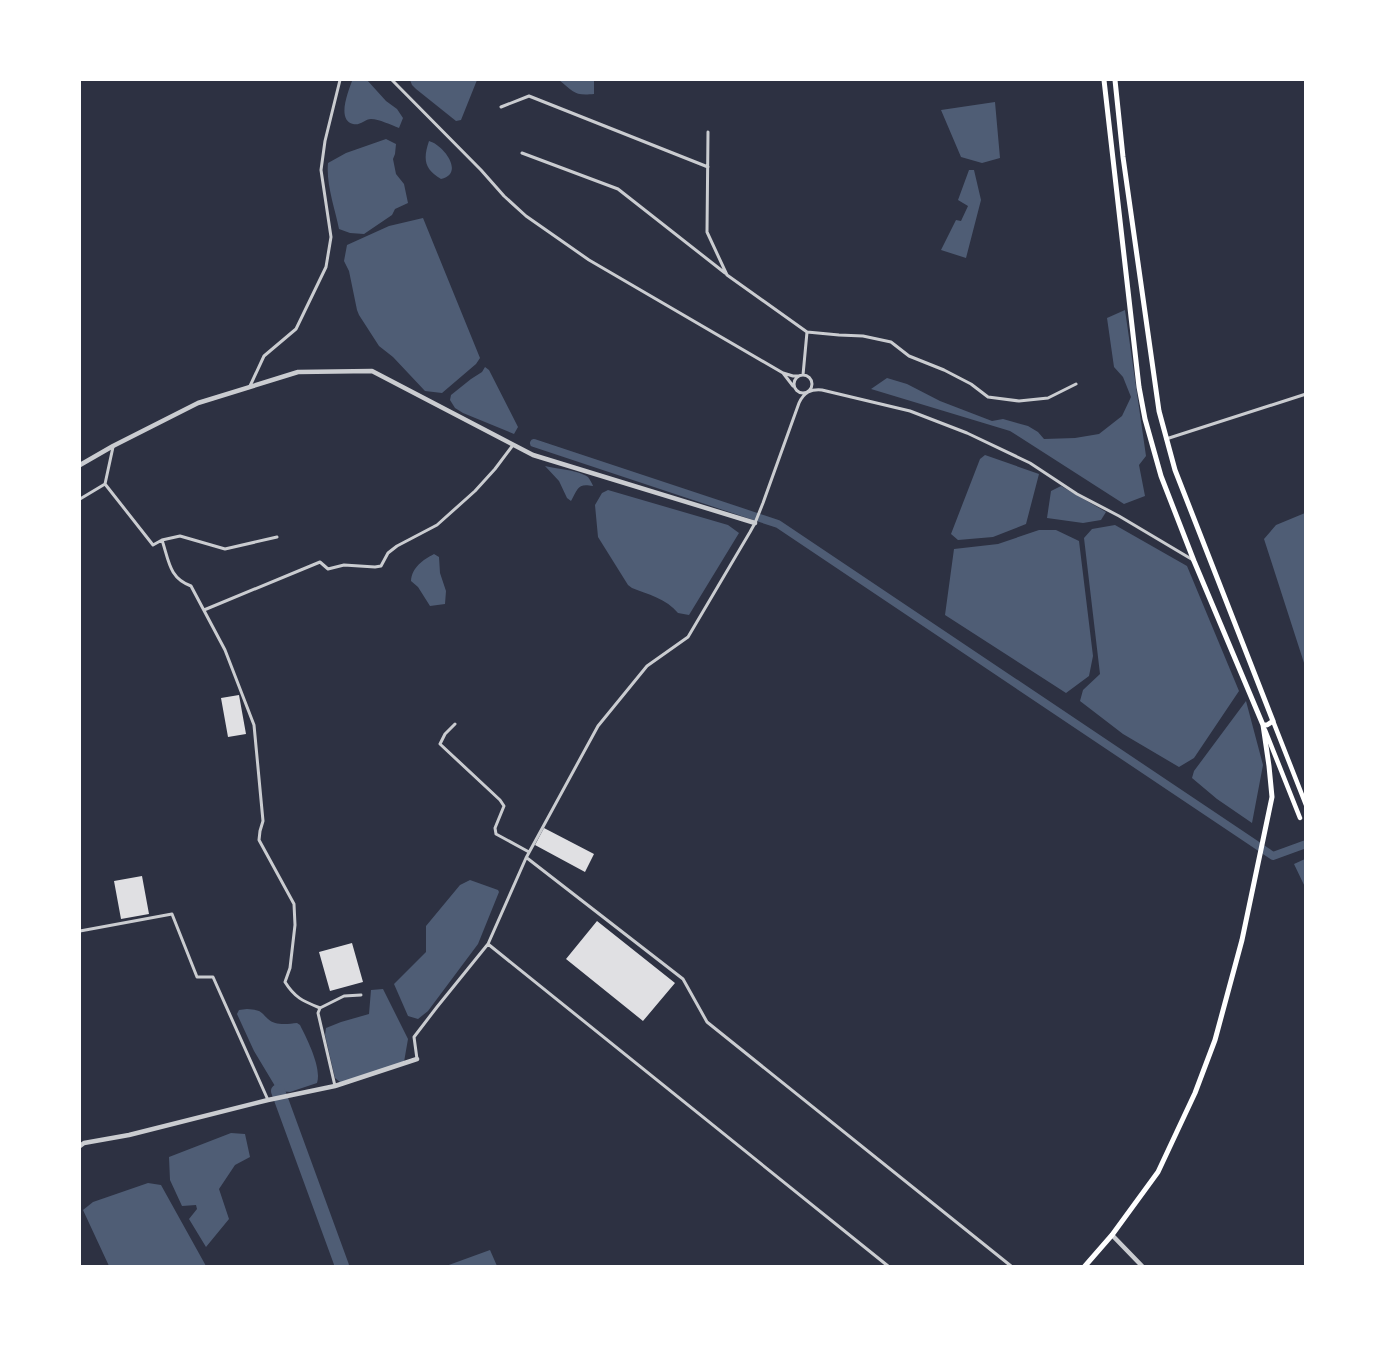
<svg xmlns="http://www.w3.org/2000/svg" width="1385" height="1346" font-family="Jost,sans-serif">
	<rect width="100%" height="100%" fill="#2d3142"/>
	<path fill="#4f5d75" d="M354,80H367L386,101L397,109L403,118L399,128C391,125 379,119 371,119C365,119 360,126 353,124C336,120 349,90 352,81Z
		M410,80H477L461,120L456,121L416,89L412,85Z
		M559,80H594V94C574,96 574,92 559,80Z
		M995,102L1000,158L982,163L961,157L941,110Z
		M386,139L396,144L395,154L393,159L396,174L404,184L408,203L395,209L392,215L364,234L350,233L339,229C335,208 326,185 328,163L346,153Z
		M429,141C444,145 465,174 441,179C424,169 423,159 429,141Z
		M969,170H974L981,200L966,258L941,250L956,220L961,221L968,206L958,200Z
		M423,218L480,358L476,364L442,393L425,391L393,357L379,346L359,315L357,310L349,271L344,261L347,245L389,226Z
		M1125,310L1146,456L1139,465L1145,496L1124,504L1010,431L871,389L887,378L907,384L940,401L992,421L1003,419L1028,426L1038,432L1044,439L1075,438L1099,434L1122,416L1131,397L1123,377L1114,367L1107,318Z
		M485,367L489,370L518,427L514,434L463,413L455,408L450,400L451,395L471,379L482,372Z
		M985,455L1039,474L1026,524L993,537L958,540L951,534L980,459Z
		M545,466C556,469 579,470 588,477C589,478 593,485 593,486C578,483 578,488 571,501L567,498L559,481Z
		M1061,486L1106,512L1101,520L1083,523L1047,518L1051,491Z
		M608,490L728,525L739,533L689,615L678,613C667,599 647,594 632,588L628,585L598,537L595,505L602,493Z
		M1305,513V666L1264,539L1276,525Z
		M1115,525L1187,566L1239,691L1194,758L1179,767L1123,734L1080,701L1083,690L1100,674L1084,538L1092,529Z
		M1039,530H1056L1079,541L1093,656L1089,676L1066,693L945,615L954,549L998,544Z
		M434,554L439,557L440,573L446,591L445,604L430,606L418,587L411,581C412,567 423,560 434,554Z
		M1246,701L1263,765L1252,823L1217,799L1192,778L1194,771Z
		M1305,859V887L1294,864Z
		M470,880L498,890L499,892L478,944L428,1011L418,1019L408,1016L394,984L426,952V926L460,885Z
		M383,989L408,1039L404,1062L343,1082H340L335,1078L325,1035L326,1028L341,1022L369,1014L371,990Z
		M247,1009C261,1010 260,1011 268,1019C275,1026 288,1024 297,1023L300,1025C307,1039 322,1068 317,1083L290,1092L278,1091L254,1051L237,1014L239,1010Z
		M231,1133L245,1134L250,1157L235,1165L219,1189L229,1219L206,1247L189,1219L197,1209L196,1205L182,1206L170,1180L169,1157Z
		M148,1183L161,1185L206,1266H109L83,1210L93,1202Z
		M490,1250L497,1266H446Z"/>
	<g fill="none" stroke-linecap="round" stroke-linejoin="round">
		<path stroke="#4f5d75" stroke-width="8" d="M534,443L778,524L1273,856L1306,844"/>
		<path stroke="#4f5d75" stroke-width="14" d="M278,1091L342,1266"/>
	</g>
	<path fill="#e0e0e3" d="M239,695L246,734L228,737L221,698Z
		M544,828L594,854L585,872L535,845Z
		M142,876L149,914L121,919L114,881Z
		M597,921L675,983L643,1021L566,959Z
		M352,943L363,982L330,991L319,952Z"/>
	<g fill="none" stroke-linecap="round" stroke-linejoin="round">
		<path stroke="#caccd0" stroke-width="3" d="M392,80L481,170L504,196L526,216L589,260L783,373
			M501,107L529,96L708,167
			M708,132L707,232L727,275L807,332
			M522,153L618,189L725,273
			M803,375L807,332L839,335L863,336L891,342L909,356L944,370L971,384L988,397L1019,401L1048,398L1076,384
			M794 384a9 9 0 1 1 18 0a9 9 0 1 1-18 0Z
			M250,386L264,356L296,329L326,267L331,237L321,170L325,141L340,80
			M793,386L783,373L793,376H799
			M1166,439L1306,394
			M105,484L153,545L162,540C169,561 169,578 191,586L225,650L254,725L263,821L260,831L259,840L294,904L295,925L290,968L285,982C295,998 303,1001 320,1008
			M80,499L105,484L113,447
			M162,540L180,536L225,549L277,537
			M204,610L320,562L328,569L344,565L375,567L381,566L388,553L397,546L437,525L475,491L495,469L513,445
			M455,724L445,734L440,744L500,800L504,806L495,828L496,834L529,852
			M527,858L683,979L707,1022L1011,1266
			M80,931L172,914L197,977H213L268,1100
			M488,944L888,1266
			M417,1059L414,1037L437,1007L488,944L526,858L598,726L647,666L688,637L750,532L755,523L763,503L799,403C804,392 811,389 822,390L910,411L967,433L1030,463L1077,494L1119,516L1193,560
			M335,1086L318,1013L320,1008L344,996L361,995"/>
		<path stroke="#caccd0" stroke-width="4.5" d="M80,465L113,446L198,403L298,372L372,371L533,455L755,523
			M80,1146L84,1143L129,1135L268,1100L335,1086L417,1059
			M1112,1235L1142,1266"/>
		<path stroke="#fff" stroke-width="4.5" d="M1273,721L1306,805
			M1265,730L1300,818"/>
		<path stroke="#fff" stroke-width="5" d="M1115,80L1123,157L1159,411L1175,470L1273,721L1267,725H1263
			M1085,1266L1112,1235L1158,1172L1195,1093L1215,1040L1242,940L1272,797L1269,766L1263,725L1194,561L1161,476L1145,419L1139,387L1104,80"/>
	</g>
	<rect width="1385" height="1346" fill="none" stroke="#ffffff" stroke-width="162"/>
</svg>
